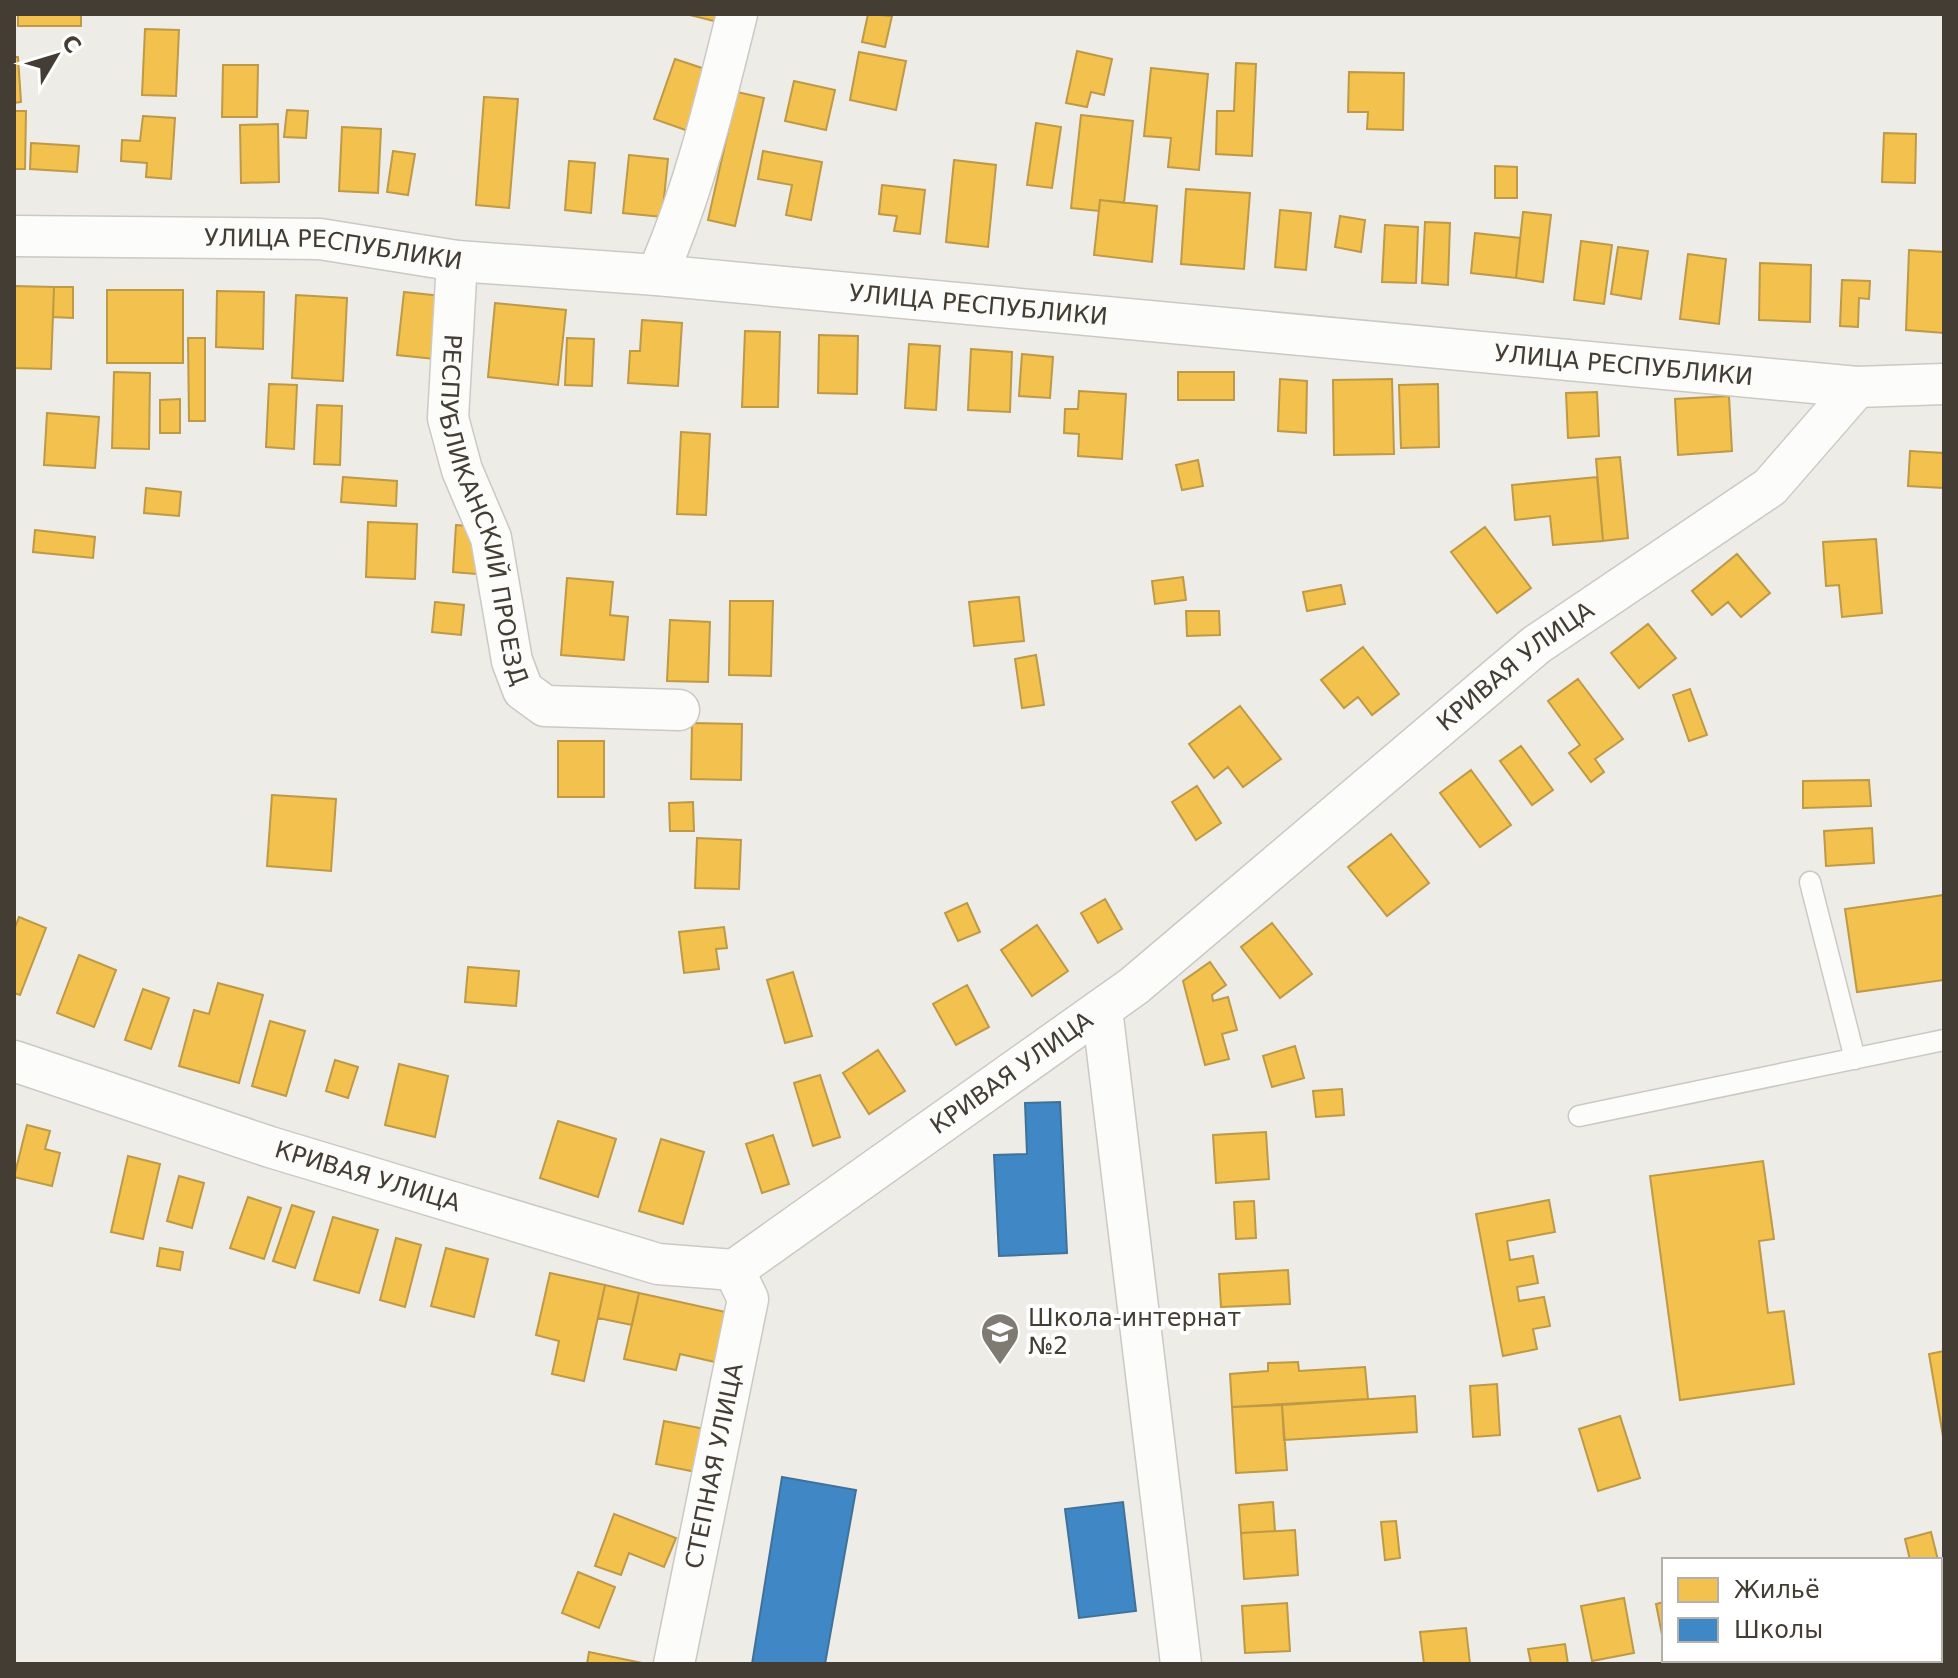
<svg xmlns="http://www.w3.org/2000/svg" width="1958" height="1678" font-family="'DejaVu Sans',sans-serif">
	<rect width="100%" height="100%" fill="#eeece6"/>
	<path fill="#f2c14e" stroke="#be9946" stroke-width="2" d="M18,14H81V26H18Z
		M686,14H720L718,22Z
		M868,14L892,16L885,47L862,42Z
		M145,29L179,30L176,96L142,95Z
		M1077,51L1112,59L1104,95L1091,92L1087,107L1066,103Z
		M859,52L906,61L896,110L850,100Z
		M14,57H18L21,102L14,103Z
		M675,59L711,71L691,132L654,119Z
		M1236,63L1256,64L1252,156L1216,154L1217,111H1234Z
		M223,65H258L257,117H222Z
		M1151,68L1208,74L1199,170L1168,167L1171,138L1144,136Z
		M1349,72L1404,73L1403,130L1367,129L1368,112H1348Z
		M794,81L835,90L826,130L785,121Z
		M737,92L764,98L735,226L708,220Z
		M484,97L518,99L509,208L476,205Z
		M287,110L308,111L306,138L284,137Z
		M14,111H26L25,169H14Z
		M1081,115L1133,121L1124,203L1100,200L1099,211L1071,208Z
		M143,116L175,118L171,179L146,177L147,163L121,161L122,140L140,141Z
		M1036,123L1061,127L1052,188L1027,185Z
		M278,124L279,182L241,183L240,125Z
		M342,127L381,129L378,193L339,191Z
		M1884,133L1916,134L1915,183L1882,182Z
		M31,143L79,146L77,172L30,169Z
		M393,151L415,154L408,195L387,192Z
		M763,151L822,162L811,220L786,215L792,185L758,179Z
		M629,155L668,159L662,217L623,213Z
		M954,160L996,165L988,247L946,242Z
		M569,161L595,163L591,213L565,210Z
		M1495,166L1517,167V198H1495Z
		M882,185L925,190L920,234L894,231L897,216L879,214Z
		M1186,189L1250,193L1244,269L1181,264Z
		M1100,200L1157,206L1152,262L1094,255Z
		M1280,210L1311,213L1306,270L1275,267Z
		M1523,212L1551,215L1543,282L1516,278Z
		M1340,216L1365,220L1361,252L1335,247Z
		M1425,222L1450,223L1448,285L1422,283Z
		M1385,225L1418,227L1416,283L1382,282Z
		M1475,233L1520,238L1516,278L1471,273Z
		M1581,241L1612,245L1604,304L1574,300Z
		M1618,247L1648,251L1641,299L1611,294Z
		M1909,250L1944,252V333L1906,330Z
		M1688,254L1726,259L1719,324L1680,319Z
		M1760,263L1811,265L1810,322L1759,320Z
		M1842,280L1870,281L1869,299L1859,298L1858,327L1840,326Z
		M14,286L54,287L51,369L14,368Z
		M54,287H73V318L53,317Z
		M107,290H183V363H107Z
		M217,291L264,292L263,349L216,347Z
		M404,292L451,297L444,360L397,355Z
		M296,295L347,298L343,381L292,378Z
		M495,303L566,310L558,385L488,377Z
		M642,320L682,323L678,386L628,383L630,351H640Z
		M745,331L780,332L778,407H742Z
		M819,335L858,336L857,394L818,393Z
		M188,338H205V421H189Z
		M567,338L594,339L592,386L565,385Z
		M909,344L940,346L936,410L905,408Z
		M971,349L1012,352L1010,412L968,410Z
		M1022,354L1053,357L1050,398L1019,396Z
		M114,372L150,373L149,449L112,448Z
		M1178,372H1234V400H1178Z
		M1280,379L1307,381L1306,433L1278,431Z
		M1392,379L1394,454L1334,455L1333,380Z
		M269,384L297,385L294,449L266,447Z
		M1438,384L1439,447L1401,448L1399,385Z
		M1079,391L1126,394L1122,459L1078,456L1079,434L1064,433L1065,409H1078Z
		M1597,392L1599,436L1568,438L1566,393Z
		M1729,396L1732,451L1678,455L1675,399Z
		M180,399V433H160V400Z
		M317,405L342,406L340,465L314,464Z
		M47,413L99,417L95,468L44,465Z
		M681,432L710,434L706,515L677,514Z
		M1910,451L1944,453V518V488L1908,486Z
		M1620,457L1628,538L1603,541L1596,459Z
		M1198,460L1203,486L1182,490L1176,465Z
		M343,477L397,481L396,506L341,502Z
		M1597,477L1603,541L1553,545L1550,516L1515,520L1512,485Z
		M146,488L181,492L179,516L144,513Z
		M368,522L417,524L415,579L366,577Z
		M456,525L480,527L476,574L453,572Z
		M1485,527L1531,588L1497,613L1451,552Z
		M35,530L95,537L93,558L33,552Z
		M1876,539L1882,613L1842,617L1839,585L1826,586L1823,542Z
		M1737,554L1770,593L1741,617L1728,602L1712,615L1692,591Z
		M1183,577L1186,600L1155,604L1152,581Z
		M567,578L613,582L610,615L628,617L624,660L561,655Z
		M1341,585L1345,604L1307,611L1303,592Z
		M1019,597L1024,641L974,646L969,602Z
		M730,601H773L771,676L729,675Z
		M435,602L464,605L461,635L432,632Z
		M1186,611H1219L1220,635L1187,636Z
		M670,620L710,622L708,682L667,681Z
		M1648,624L1676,658L1639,688L1611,653Z
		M1363,647L1399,694L1372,715L1358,697L1344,708L1321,680Z
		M1036,655L1044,705L1022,708L1015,659Z
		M1578,679L1623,739L1595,759L1604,772L1591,782L1569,753L1580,745L1548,701Z
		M1690,689L1707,735L1689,741L1673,695Z
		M1240,706L1281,759L1243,787L1228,767L1214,778L1189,744Z
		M692,723L742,724L741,780L691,779Z
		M558,741H604V797H558Z
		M1521,746L1553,790L1532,805L1500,761Z
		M1471,770L1511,825L1480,847L1440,793Z
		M1869,780L1871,806L1803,808V781Z
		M1197,786L1221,823L1196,840L1172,802Z
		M272,795L336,799L331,871L267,866Z
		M693,802L694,831H670L669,803Z
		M1872,828L1874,863L1826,866L1824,831Z
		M1391,834L1429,883L1387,916L1348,867Z
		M697,838L741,840L739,889L695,888Z
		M1944,895V980L1857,992L1845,909Z
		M1105,899L1122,929L1098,943L1081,913Z
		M967,903L980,932L958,941L945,913Z
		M19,917L46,928L20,995L14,993V930Z
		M1272,923L1312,974L1280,998L1241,947Z
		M1037,925L1068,971L1032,996L1001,950Z
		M724,927L727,948L716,949L719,969L684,973L679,932Z
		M79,955L116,970L94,1027L57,1013Z
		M1210,962L1226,985L1212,995L1213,1001L1228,997L1237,1030L1222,1034L1229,1059L1205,1065L1183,981Z
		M468,967L519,971L516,1006L465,1002Z
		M793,972L812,1036L785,1043L767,980Z
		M218,983L263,995L239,1083L179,1066L194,1010L209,1014Z
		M967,985L989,1027L956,1045L933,1004Z
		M143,989L169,998L151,1049L125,1040Z
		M270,1021L305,1031L286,1096L252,1086Z
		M1295,1046L1304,1078L1272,1087L1263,1056Z
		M878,1050L905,1091L869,1114L843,1073Z
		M335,1060L358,1067L348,1098L326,1091Z
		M399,1064L448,1076L435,1137L385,1125Z
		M820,1075L840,1137L813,1146L794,1083Z
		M1342,1089L1344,1115L1316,1117L1313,1091Z
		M558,1121L616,1139L598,1197L540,1178Z
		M27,1125L50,1131L45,1149L60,1153L52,1186L14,1177Z
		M1266,1132L1269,1179L1216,1183L1213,1135Z
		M773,1135L789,1184L762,1193L746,1144Z
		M661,1139L704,1152L683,1224L639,1211Z
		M128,1156L160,1164L143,1239L111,1232Z
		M1763,1161L1774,1239L1759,1241L1768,1313L1784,1311L1794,1384L1680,1400L1650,1176Z
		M179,1176L204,1183L192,1228L167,1221Z
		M248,1197L281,1208L264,1259L230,1248Z
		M1549,1200L1555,1232L1507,1241L1510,1260L1533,1256L1538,1283L1517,1287L1519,1301L1544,1297L1550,1326L1533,1329L1537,1349L1503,1356L1476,1214Z
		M1254,1201L1256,1238L1236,1239L1234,1202Z
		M292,1205L314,1212L295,1268L273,1261Z
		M333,1217L378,1230L359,1293L314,1280Z
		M396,1238L421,1245L405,1307L380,1300Z
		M160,1248L183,1252L180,1270L157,1266Z
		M446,1248L488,1259L474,1317L431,1306Z
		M1288,1270L1290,1304L1221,1307L1219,1274Z
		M550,1273L605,1285L584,1381L552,1374L559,1341L536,1335Z
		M605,1285L639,1293L632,1325L598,1318Z
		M639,1293L730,1313L719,1363L680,1354L676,1370L624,1359Z
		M1944,1351V1442L1929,1354Z
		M1298,1362L1299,1371L1365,1367L1368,1399L1232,1407L1230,1374L1268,1371V1363Z
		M1497,1384L1500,1435L1473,1437L1470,1386Z
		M1415,1396L1417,1432L1284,1440L1282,1405Z
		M1282,1405L1287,1470L1236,1473L1232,1407Z
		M1620,1416L1640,1478L1598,1491L1579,1429Z
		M664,1421L705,1429L696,1472L656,1464Z
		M1273,1502L1275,1531L1241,1533L1239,1505Z
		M614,1514L676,1538L664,1567L629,1553L621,1575L595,1566Z
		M1396,1521L1400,1558L1385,1560L1381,1522Z
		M1295,1530L1298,1575L1244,1579L1241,1533Z
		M1931,1532L1938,1560H1910L1905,1539Z
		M578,1572L615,1587L599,1628L562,1613Z
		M1624,1598L1634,1653L1592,1661L1581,1606Z
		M1664,1602V1645L1656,1604Z
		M1287,1603L1290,1651L1245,1653L1242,1606Z
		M1466,1628L1470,1664H1424L1420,1632Z
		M1565,1644L1568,1664H1531L1528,1649Z
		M589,1652L647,1664H587Z
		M1784,1660H1814V1662L1785,1664Z"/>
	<path fill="#3f88c5" stroke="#407299" stroke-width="2" d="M1060,1102L1067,1253L999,1256L994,1155L1027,1154L1025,1103Z
		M782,1477L856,1490L825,1664H752Z
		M1123,1502L1136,1611L1079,1618L1065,1509Z"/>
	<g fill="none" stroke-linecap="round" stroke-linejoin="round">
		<g stroke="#ccc9c4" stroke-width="23">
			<path id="service" d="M1810,882L1855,1059
				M1579,1116L1944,1040"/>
		</g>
		<g stroke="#ccc9c4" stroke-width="43">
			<g id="minor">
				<path id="s1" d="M14,236L320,239L457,261L657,275L1857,387L1944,384"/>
				<path id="s2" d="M457,261L448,418L462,470L491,538L512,661L523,690L545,706L679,710"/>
				<path d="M657,275C694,191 715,103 737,14"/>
				<path d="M1102,1009L1181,1664"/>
				<path id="s3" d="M14,1061L270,1147L658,1264L734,1270L1134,986L1536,645L1770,487L1857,387"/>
				<path id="s4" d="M674,1664L748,1299L734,1270"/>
			</g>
		</g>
		<use href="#service" stroke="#fcfcfb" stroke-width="20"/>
		<use href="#minor" stroke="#fcfcfb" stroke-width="40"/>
	</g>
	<defs>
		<g id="school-pin" transform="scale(2)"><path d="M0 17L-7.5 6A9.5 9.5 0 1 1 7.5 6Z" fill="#7f7a72" stroke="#fff"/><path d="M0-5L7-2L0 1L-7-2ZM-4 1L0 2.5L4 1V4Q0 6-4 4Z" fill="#fff"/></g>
	</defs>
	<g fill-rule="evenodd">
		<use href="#school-pin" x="1000" y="1332"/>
	</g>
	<g text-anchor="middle" stroke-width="8" stroke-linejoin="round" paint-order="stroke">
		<g font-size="24" fill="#433d33" stroke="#fff">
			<text dy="8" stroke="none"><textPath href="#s1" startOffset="320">УЛИЦА РЕСПУБЛИКИ</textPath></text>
			<text dy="8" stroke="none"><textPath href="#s1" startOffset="968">УЛИЦА РЕСПУБЛИКИ</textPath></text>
			<text dy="8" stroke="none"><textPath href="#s1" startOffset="1616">УЛИЦА РЕСПУБЛИКИ</textPath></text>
			<text dy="8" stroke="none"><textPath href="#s2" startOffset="254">РЕСПУБЛИКАНСКИЙ ПРОЕЗД</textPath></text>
			<text dy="8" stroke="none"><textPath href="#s3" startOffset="1740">КРИВАЯ УЛИЦА</textPath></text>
			<text dy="8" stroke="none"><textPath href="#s3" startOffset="1092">КРИВАЯ УЛИЦА</textPath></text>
			<text dy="8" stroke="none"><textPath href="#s3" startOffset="372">КРИВАЯ УЛИЦА</textPath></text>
			<text dy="8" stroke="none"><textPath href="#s4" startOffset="202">СТЕПНАЯ УЛИЦА</textPath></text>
		</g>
		<g font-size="24" fill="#433d33" stroke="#fff" text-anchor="start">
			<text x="1028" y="1326">Школа-интернат<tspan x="1028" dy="28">№2</tspan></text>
		</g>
	</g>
	<rect width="1958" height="1678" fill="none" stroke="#433d33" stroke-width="32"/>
	<rect x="1662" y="1558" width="280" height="104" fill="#ffffff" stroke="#b4b1ad" stroke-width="2"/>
	<rect x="1678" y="1578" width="40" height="24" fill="#f2c14e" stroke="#b4b1ad" stroke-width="2"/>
	<text x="1734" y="1598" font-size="24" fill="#433d33">Жильё</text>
	<rect x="1678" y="1618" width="40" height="24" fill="#3f88c5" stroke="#b4b1ad" stroke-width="2"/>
	<text x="1734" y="1638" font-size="24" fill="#433d33">Школы</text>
	<g transform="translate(56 56) rotate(52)" stroke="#ffffff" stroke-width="6" paint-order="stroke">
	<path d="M0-6L14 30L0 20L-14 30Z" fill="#433d33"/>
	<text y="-12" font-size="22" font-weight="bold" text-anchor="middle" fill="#433d33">С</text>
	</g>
</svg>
